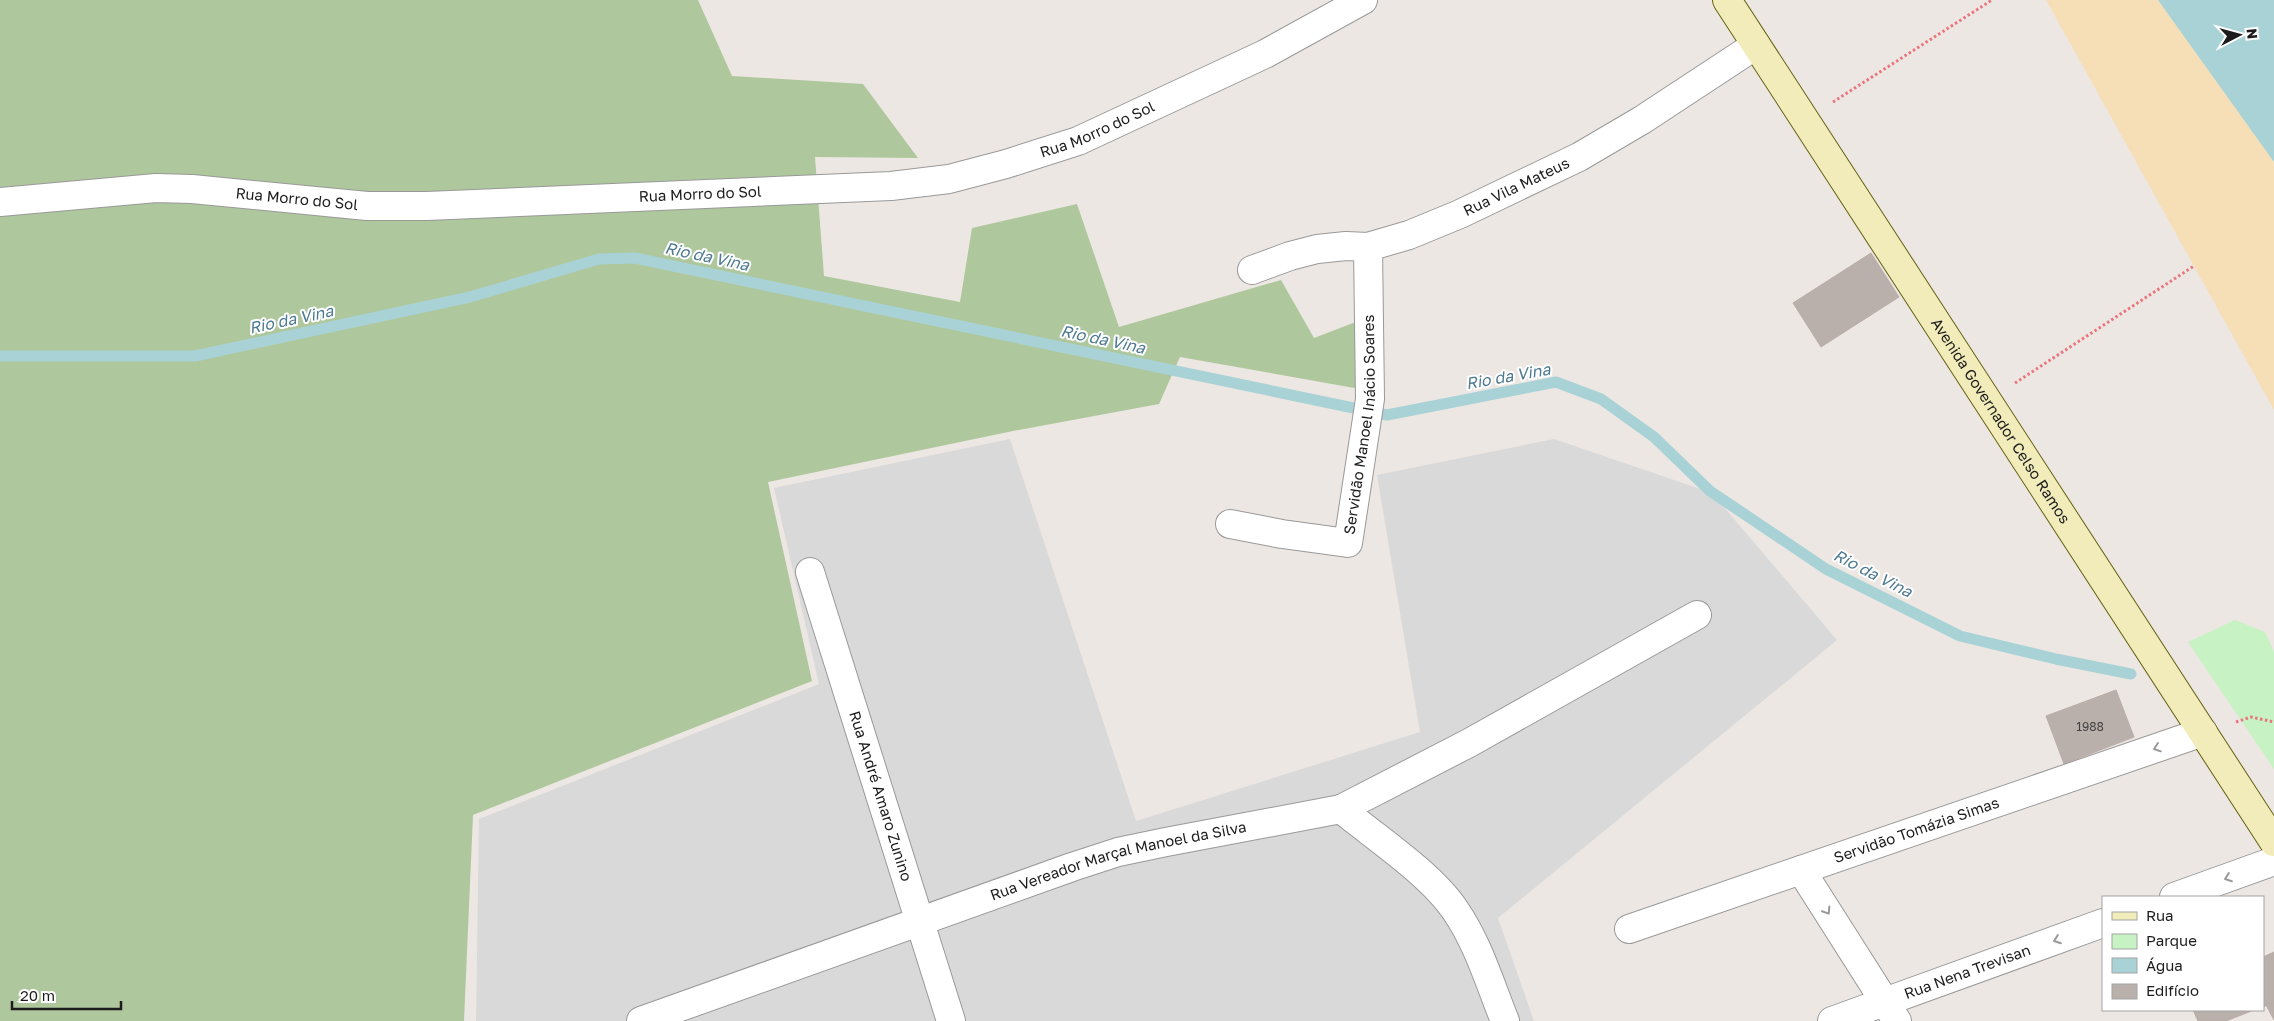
<svg xmlns="http://www.w3.org/2000/svg" width="2274" height="1021" font-family="'Golos Text',sans-serif">
	<rect width="100%" height="100%" fill="#ece7e3"/>
	<path fill="#dad9d9" d="M1010,439L1136,821L1420,732L1377,475L1554,439L1712,493L1837,640L1498,918L1534,1021H476L479,819L819,684L774,488Z"/>
	<path fill="#afc79c" d="M0,0H698L732,76L863,84L918,158L815,157L824,276L960,302L972,228L1077,204L1119,327L1281,280L1314,338L1361,320L1360,389L1180,357L1159,404L1013,431L768,482L812,681L473,815L464,1021H0Z"/>
	<path fill="#f6dfb7" d="M2046,0H2158L2274,162V410Z"/>
	<path fill="#c7f2c3" d="M2235,620L2265,632L2274,652V769L2188,642Z"/>
	<path fill="#a8d2d5" d="M2159,0H2274V162L2158,0Z"/>
	<g fill="none" stroke-linecap="round" stroke-linejoin="round">
		<path stroke="#a8d2d5" stroke-width="11" d="M0,356H195L470,297L599,259L635,258L1387,415L1556,382L1601,399L1654,437L1710,491L1826,569L1960,636L2056,659L2131,674"/>
	</g>
	<path fill="#b9b0ac" stroke="#bcada7" d="M1871,253L1899,297L1821,347L1793,303Z
		M2116,690L2134,737L2064,764L2046,716Z
		M2274,952V1002L2263,1007V957Z
		M2274,1002V1020L2266,1005Z
		M2193,1010H2254L2226,1021H2198Z"/>
	<g fill="none" stroke-linecap="round" stroke-linejoin="round">
		<g stroke="#999" stroke-width="30">
			<g id="street">
				<path id="s1" d="M0,202L156,188L192,189L367,206H427L891,186L949,179L1006,164L1078,141L1265,54L1363,0"/>
				<path id="s2" d="M1252,270L1290,256L1317,249L1346,246L1368,247L1409,235L1460,214L1579,157L1642,120L1756,45"/>
				<path id="s3" d="M1230,524L1282,534L1348,543L1370,399L1368,247"/>
				<path id="s4" d="M810,572L951,1021"/>
				<path d="M1341,809L1469,743L1697,615"/>
				<path d="M1801,870L1897,1021"/>
				<path d="M2174,897L2274,861"/>
				<path id="s5" d="M1629,929L2203,732"/>
				<path id="s6" d="M641,1021L1072,867L1118,852L1166,842L1341,809C1375,837 1431,874 1455,910C1478,943 1490,984 1505,1021"/>
				<path id="s7" d="M1832,1021L2103,923"/>
			</g>
		</g>
		<g stroke="#656110" stroke-width="30">
			<g id="secondary">
				<path id="s8" d="M1727,0L2274,842"/>
			</g>
		</g>
		<path stroke="#ea767d" stroke-width="3" stroke-dasharray="2.5 2.5" stroke-linecap="butt" d="M1833,102L1992,0
			M2015,383L2194,266
			M2236,722L2251,717L2274,722"/>
		<use href="#street" stroke="#fff" stroke-width="28"/>
		<use href="#secondary" stroke="#f2ecbb" stroke-width="28"/>
	</g>
	<defs><path id="oneway-chevron" d="M-2-3.5L2.5 0L-2 3.5" fill="none" stroke-width="1.6" stroke-linecap="round" stroke-linejoin="round" transform="scale(1.25)"/></defs>
	<g stroke="#999">
		<use href="#oneway-chevron" transform="translate(2157 748) rotate(161)"/>
		<use href="#oneway-chevron" transform="translate(2228 878) rotate(160)"/>
		<use href="#oneway-chevron" transform="translate(1827 911) rotate(58)"/>
		<use href="#oneway-chevron" transform="translate(2057 940) rotate(160)"/>
	</g>
	<g text-anchor="middle" stroke-width="4" stroke-linejoin="round" paint-order="stroke">
		<g font-size="12" fill="#434140">
			<text x="2090" y="731">1988</text>
		</g>
		<g font-size="15" fill="#1c1c1c" stroke="#fff">
			<text dy="5" stroke="none"><textPath href="#s1" startOffset="1108">Rua Morro do Sol</textPath></text>
			<text dy="5" stroke="none"><textPath href="#s2" startOffset="280">Rua Vila Mateus</textPath></text>
			<text dy="5" stroke="none"><textPath href="#s1" startOffset="702">Rua Morro do Sol</textPath></text>
			<text dy="5" stroke="none"><textPath href="#s1" startOffset="298">Rua Morro do Sol</textPath></text>
			<text dy="5" stroke="none"><textPath href="#s8" startOffset="502">Avenida Governador Celso Ramos</textPath></text>
			<text dy="5" stroke="none"><textPath href="#s3" startOffset="239">Servidão Manoel Inácio Soares</textPath></text>
			<text dy="5" stroke="none"><textPath href="#s4" startOffset="235">Rua André Amaro Zunino</textPath></text>
			<text dy="5" stroke="none"><textPath href="#s5" startOffset="304">Servidão Tomázia Simas</textPath></text>
			<text dy="5" stroke="none"><textPath href="#s6" startOffset="504">Rua Vereador Marçal Manoel da Silva</textPath></text>
			<text dy="5" stroke="none"><textPath href="#s7" startOffset="144">Rua Nena Trevisan</textPath></text>
		</g>
		<g font-size="16" font-style="italic" fill="#4d7a92" stroke="#fff">
			<text transform="translate(707 256) rotate(12)" y="6">Rio da Vina</text>
			<text transform="translate(291 319) rotate(-12)" y="6">Rio da Vina</text>
			<text transform="translate(1103 339) rotate(12)" y="6">Rio da Vina</text>
			<text transform="translate(1508 376) rotate(-10)" y="6">Rio da Vina</text>
			<text transform="translate(1873 573) rotate(27)" y="6">Rio da Vina</text>
		</g>
	</g>
	<rect x="2102" y="896" width="162" height="115" fill="#ffffff" stroke="#a4a4a4"/>
	<rect x="2112" y="912" width="25" height="8" fill="#f2ecbb" stroke="#a4a4a4"/>
	<text x="2146" y="921" font-size="15" fill="#1c1c1c">Rua</text>
	<rect x="2112" y="934" width="25" height="15" fill="#c7f2c3" stroke="#a4a4a4"/>
	<text x="2146" y="946" font-size="15" fill="#1c1c1c">Parque</text>
	<rect x="2112" y="958" width="25" height="15" fill="#a8d2d5" stroke="#a4a4a4"/>
	<text x="2146" y="971" font-size="15" fill="#1c1c1c">Água</text>
	<rect x="2112" y="984" width="25" height="15" fill="#b9b0ac" stroke="#a4a4a4"/>
	<text x="2146" y="996" font-size="15" fill="#1c1c1c">Edifício</text>
	<g transform="translate(2239 35) rotate(84)" stroke="#ffffff" stroke-width="4" paint-order="stroke">
	<path d="M0-4L9 19L0 12L-9 19Z" fill="#1c1c1c"/>
	<text y="-8" font-size="14" font-weight="bold" text-anchor="middle" fill="#1c1c1c">N</text>
	</g>
	<path d="M12 1001v8h109v-8" fill="none" stroke="#1c1c1c" stroke-width="2.5"/>
	<text x="20" y="1001" font-size="15" fill="#1c1c1c" stroke="#ffffff" stroke-width="4" paint-order="stroke">20 m</text>
</svg>
